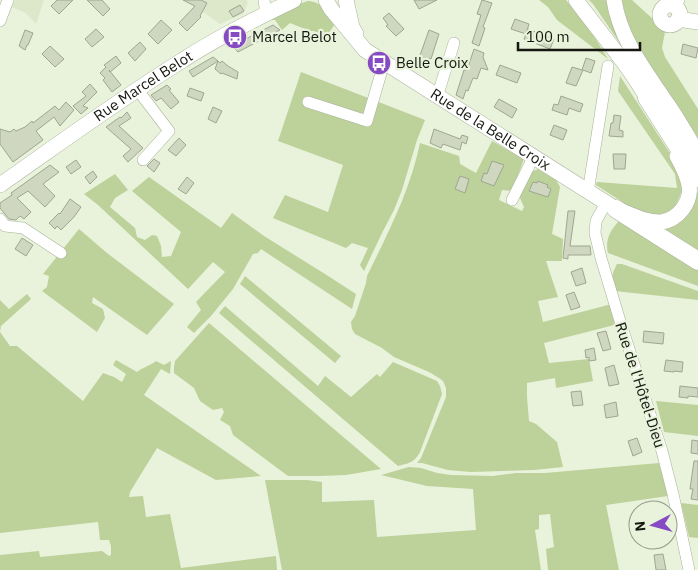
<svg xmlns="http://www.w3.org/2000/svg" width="698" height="570" font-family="'IBM Plex Sans',sans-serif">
	<rect width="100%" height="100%" fill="#e9f2db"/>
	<path fill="#dde8ca" d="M15,0H44L36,24L26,13L12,7Z
		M182,0H246L248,2L243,14L220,24L206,14Z"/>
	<path fill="#bdd19a" d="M539,0H566L587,25L608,59L557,20L548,7Z
		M589,0H609L630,58L593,4Z
		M622,0H632L654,20L658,27L665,32L662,48L665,57L698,109V138L635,42L627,24Z
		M308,1C323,2 327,13 335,24L326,37L314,31H310L290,23L282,30L275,20H270L302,3Z
		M301,72L425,120L417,140L402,190L394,210L382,233L364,271L360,265L368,248L352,243L346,248L273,218L285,195L328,212L343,165L278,141Z
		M620,76L675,161L680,175L682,191L676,205L669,212L660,216L638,212L596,185L597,182L677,188L675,174L618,91Z
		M492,141L524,159L512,191L502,190L499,200L522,211L524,207L519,196L531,172L538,169L556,180L560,187L552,234L563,239L562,261H546L558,297L538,301L543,322L612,304L618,324L544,343L549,363L589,359L593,381L556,388L555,378L527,383V397L529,421L536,424L557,442L563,467L534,470L471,472L448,470L422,463H417L421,458L446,397V388L443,381L439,378L429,372L394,357L382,348L355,334L352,329L351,322L355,316L366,283L367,276C388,233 410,191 420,143L459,156L460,164L476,173Z
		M115,174L128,190L115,198L110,207L135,228L137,237L145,240L152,235L157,236L161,246L162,257L171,256L181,232L132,191L149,177L214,223L221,228L232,213L264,236L325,274L356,294L352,309L261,249L258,253L253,254L233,289L211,316L194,333L187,327L201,310L196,302L225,272L213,262L188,289L98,205L84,194Z
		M695,188L698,193V256L652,224L661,225Z
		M625,221L698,266V286L608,253C605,240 610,231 618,222Z
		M79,229L107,253L174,304L147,335L93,297L92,303L103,309L105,318L97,332L42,291L47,287L49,276L43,274Z
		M617,264H622L698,291V300L615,291C611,278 611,276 617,264Z
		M245,276L341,356L335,363L240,284Z
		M27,294L31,299L1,326L0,332L10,346H17L83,401L103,373L114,377L122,382L126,374L113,365L116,360L137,372C143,367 150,366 156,361L164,365L171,361L170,374L161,369L144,395L261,476L216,480L157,448L130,492L129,497L143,496L146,517L170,514L181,568L276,556L277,570H0V555L39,551L40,557L102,551L109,556L111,555V546L109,540H100L98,522L0,533V300L9,309Z
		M225,306L318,386L325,376L351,397L377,374L380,377L393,362L437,381L440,386L442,394L420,452C414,463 409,463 398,466L219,313Z
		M209,323L381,469L346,475L319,476H288L233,435L230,426L220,420L224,412L222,408L213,410L200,401L194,388L174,373V367L175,361Z
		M656,401L698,405V436L664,432Z
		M659,463L668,496L606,505L619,570H548L546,549L554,547L550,514L539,515V529L535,530L541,570H282L265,480H307L322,482V502L374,500L377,537L476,530L473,489L427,486L381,475L409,467L421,468L437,473L451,475L493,476L516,473H545Z
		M681,503L698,505V538L689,537Z"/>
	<path fill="#cfd7c1" stroke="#9ea691" d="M57,0H73L59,14L51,6Z
		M87,0H102L110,9L103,16Z
		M183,0H201L207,3L200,16L201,17L187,31L179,23L195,6Z
		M414,0H437L419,9Z
		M482,0L492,3L483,27L485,28L479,46L472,43L481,15L477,14Z
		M240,5L244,11L233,17L229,11Z
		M389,13L404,29L396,36L386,26L388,25L383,18Z
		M515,19L529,24L526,34L511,29Z
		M161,20L172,30L158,44L148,34Z
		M273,25L280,30L238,52L232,46Z
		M96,29L104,37L92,47L85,39Z
		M528,29L554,39L550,49L524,39Z
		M25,30L33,33L28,45H27L25,50L19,46Z
		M429,30L439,34L431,59L429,58L427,64L418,61Z
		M140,42L146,49L135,61L128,53Z
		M683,44L698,48L696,58L681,54Z
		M50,46L64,59L55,67L42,54Z
		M474,49L484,53L483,57L488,70L481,68L477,79L473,78L468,91L466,90L463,99L456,95L464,70H467Z
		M116,56L121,63L110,72L109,70L121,85L112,92L103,80L105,78L100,73L106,67L104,65Z
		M213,57L218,61L193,77L189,71Z
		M586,58L595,61L591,73L583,70L576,86L566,83L572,67L582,70Z
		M218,61L220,63L222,61L228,66L238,72L237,79L222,73L221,74L215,69Z
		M500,65L521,73L517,83L496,75Z
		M90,84L97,92L83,106L88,108L81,114L73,106L86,96L82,92Z
		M167,85L171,89L169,90L179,102L171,109L161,98L156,101L151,95Z
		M190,88L204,93L201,101L187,96Z
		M561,96L583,104L580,112L569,108L567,115L552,110L554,104L558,105Z
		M499,99L517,109L512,118L494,107Z
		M66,102L74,110L60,126L54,117L36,131L43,140L13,162L0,144V129L10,132L14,129L16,131L25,127L32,121L33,123L55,106L59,110Z
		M213,107L222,111L216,123L208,119Z
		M127,112L131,118L119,126L143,148L128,162L123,156L131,149L106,127L120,117L121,118Z
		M614,115L621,116L619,130L623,131V137L609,136L611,123H613Z
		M554,125L567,130L563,140L550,135Z
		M434,129L460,139L462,135L468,137L466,144L462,142L460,150L443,144L441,148L430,143Z
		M179,138L186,145L176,156L168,150Z
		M613,154H626L625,169H614Z
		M154,159L160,163L154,172L147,166Z
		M76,160L81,167L71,174L66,167Z
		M492,161L504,165L494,186L481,181L484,173L487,174Z
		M50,165L59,172L43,184L55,196L45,207L28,191L17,198L31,212L24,219L20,216L16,220L9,219L0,208V203L12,195L11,193Z
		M93,171L97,177L90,184L85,177Z
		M460,176L469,179L465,193L455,189Z
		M187,177L194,183L186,194L178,189Z
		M538,181L548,185L547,187L551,189L548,197L529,191L533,182L537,183Z
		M70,199L81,207L74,217L61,230L57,226L55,229L49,223L59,213L60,214Z
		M568,211H575L570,246H590L591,255H568V259L563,258Z
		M22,238L33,245L26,256L15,249Z
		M582,268L586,283L576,286L571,272Z
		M574,292L580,307L571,310L566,295Z
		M606,331L611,349L603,351L597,333Z
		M644,331L664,333L663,344L643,342Z
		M594,348L596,360L589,361V357L586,358L585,350Z
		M666,360L683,362L682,372L674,371V372L664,371Z
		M614,365L619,384L609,386L605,368Z
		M680,386L698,388V397L688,396V398L679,397Z
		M581,391L583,405L573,406L571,392Z
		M616,402L618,416L606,418L604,405Z
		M637,438L642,452L633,456L628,441Z
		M692,440L698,441V454L691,453Z
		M694,461H698V500L691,499L693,489H690Z
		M663,554L666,570H656L654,555Z"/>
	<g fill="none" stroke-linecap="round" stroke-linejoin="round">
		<g stroke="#a9b19b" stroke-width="12">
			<path id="minor" d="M264,0L266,14
				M674,7L679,0
				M0,21L8,0
				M137,89L169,131L143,160
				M437,97L454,43
				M308,102L367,121L384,63
				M588,192L608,66
				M512,200L533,158
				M606,203L596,221L595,233L601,258L620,321L662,451L673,494L689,570
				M0,219L5,226L23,228L61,253"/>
		</g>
		<g stroke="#a9b19b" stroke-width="16">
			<g id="major">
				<path id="s1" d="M326,0L331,9L365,50L616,209C630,214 646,223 661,222C678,220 692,202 689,185C687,175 682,165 677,156"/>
				<path d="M346,0L352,27L356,34"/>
				<path d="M576,0C601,34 633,70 652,107"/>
				<path d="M614,0C620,40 646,72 668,105C679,121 688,137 698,154"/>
				<circle cx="670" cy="15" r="10"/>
				<path d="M678,19L698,22"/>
				<path id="s2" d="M0,185C60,143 120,99 183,60C218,37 256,19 294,0"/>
			</g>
		</g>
		<g stroke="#a9b19b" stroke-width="19">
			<path id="highway" d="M647,98L698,178
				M616,209L698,261"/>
		</g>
		<use href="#minor" stroke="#fff" stroke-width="11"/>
		<use href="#major" stroke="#fff" stroke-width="15"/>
		<use href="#highway" stroke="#fff" stroke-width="18"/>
	</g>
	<defs>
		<g id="bus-disc" transform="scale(1.25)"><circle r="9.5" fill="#864bc2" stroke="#e9f2db"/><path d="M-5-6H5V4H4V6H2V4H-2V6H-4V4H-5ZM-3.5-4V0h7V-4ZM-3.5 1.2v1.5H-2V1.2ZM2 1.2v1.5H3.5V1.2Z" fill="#fff"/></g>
	</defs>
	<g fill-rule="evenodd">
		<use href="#bus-disc" x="235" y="37"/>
		<use href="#bus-disc" x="379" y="63"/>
	</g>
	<g text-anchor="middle" stroke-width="4.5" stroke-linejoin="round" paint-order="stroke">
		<g font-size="15" fill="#151710" stroke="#e9f2db" text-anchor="start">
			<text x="252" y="42">Marcel Belot</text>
			<text x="396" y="68">Belle Croix</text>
		</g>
		<g font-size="15" fill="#151710" stroke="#e9f2db">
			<text dy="5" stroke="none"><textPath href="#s2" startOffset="174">Rue Marcel Belot</textPath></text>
			<text dy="5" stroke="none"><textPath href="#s1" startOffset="212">Rue de la Belle Croix</textPath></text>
			<text transform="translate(640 385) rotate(72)" y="5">Rue de l'Hôtel-Dieu</text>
		</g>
	</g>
	<g transform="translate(653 525) rotate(264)"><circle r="24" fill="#e9f2db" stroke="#949a8a"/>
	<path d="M0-4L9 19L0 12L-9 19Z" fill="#864bc2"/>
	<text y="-8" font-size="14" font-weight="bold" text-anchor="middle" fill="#151710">N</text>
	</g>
	<path d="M518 42v8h122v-8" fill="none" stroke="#151710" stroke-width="2.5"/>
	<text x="526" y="42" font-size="15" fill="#151710" stroke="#e9f2db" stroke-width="4" paint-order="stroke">100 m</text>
</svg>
